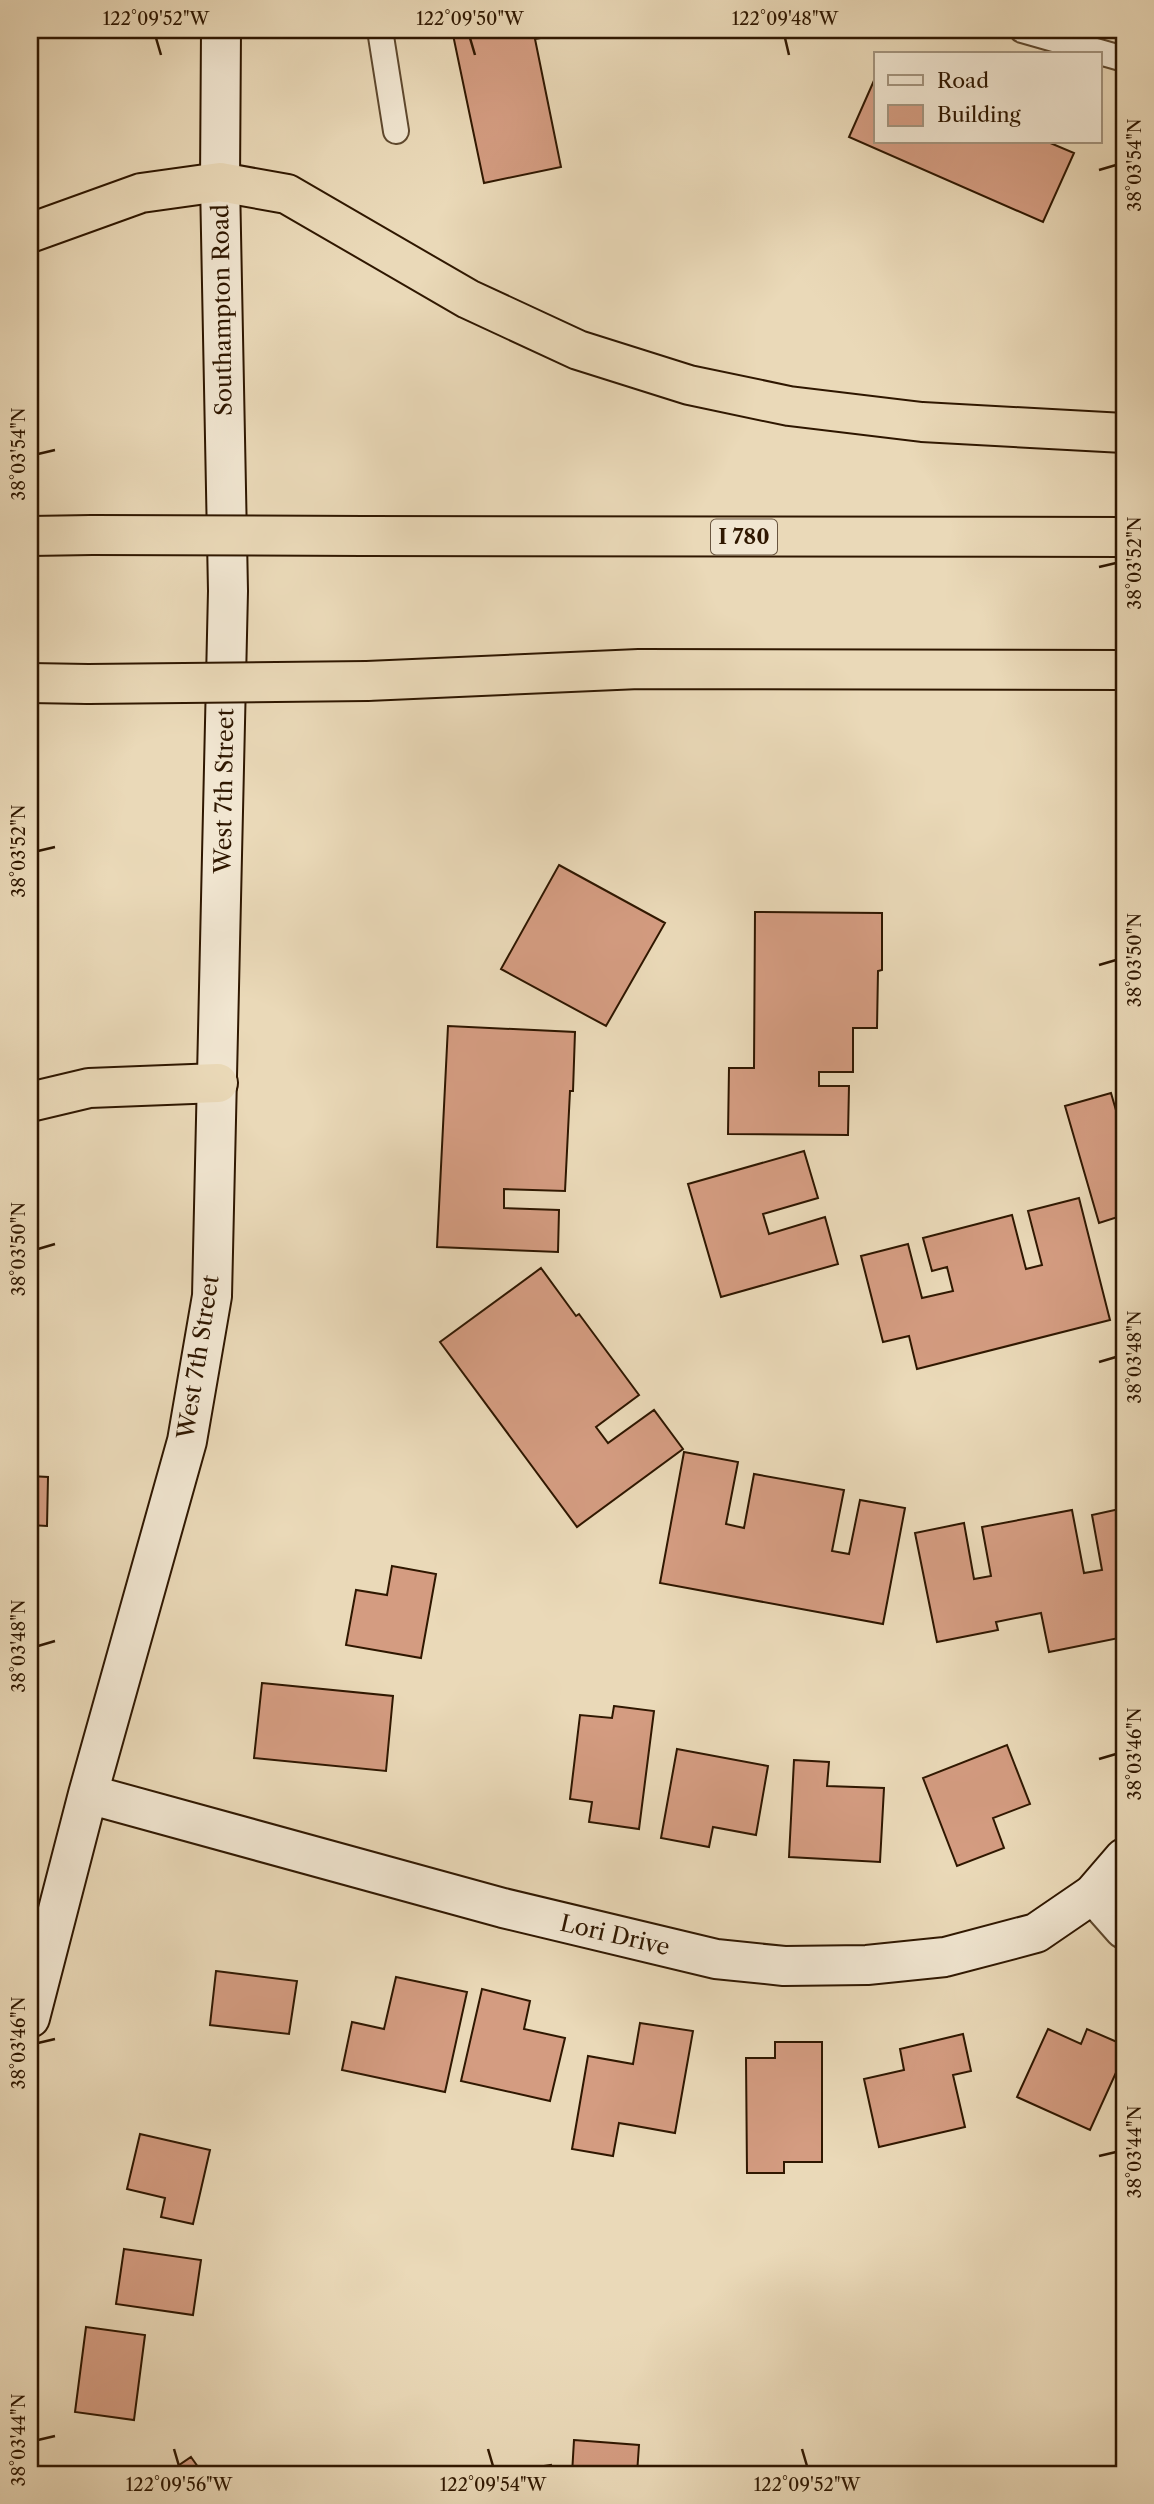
<svg xmlns="http://www.w3.org/2000/svg" width="1154" height="2504" font-family="'Libre Caslon Text',serif">
	<rect width="100%" height="100%" fill="#ead9b8"/>
	<filter id="stains"><feTurbulence type="fractalNoise" baseFrequency=".00286" numOctaves="4"/><feColorMatrix values="0 0 0 0 .2 0 0 0 0 .09 0 0 0 0 .02 0 0 0 .5 -.17"/></filter>
	<radialGradient id="worn" r=".72"><stop offset=".6" stop-color="#630" stop-opacity="0"/><stop offset="1" stop-color="#630" stop-opacity=".3"/></radialGradient>
	<path fill="#d49c81" stroke="#2f1700" stroke-width="2" d="M452,30H550L552,36L535,39L561,167L484,183Z
		M876,76V142H1048L1074,153L1043,222L849,137Z
		M559,865L665,923L606,1026L501,969Z
		M755,912L882,913V970L878,971L877,1028H853V1072H819V1086H849L848,1135L728,1134L729,1068H754Z
		M448,1026L575,1032L573,1091H570L565,1191L504,1189V1208L559,1210L558,1252L437,1247Z
		M1111,1093L1124,1138V1215L1099,1223L1065,1106Z
		M804,1151L818,1198L763,1214L769,1234L825,1217L838,1264L721,1297L688,1184Z
		M1079,1198L1110,1320L917,1369L909,1336L883,1342L861,1256L908,1244L922,1298L953,1291L947,1267L932,1271L923,1238L1012,1215L1026,1269L1042,1265L1028,1211Z
		M541,1268L576,1316L579,1314L639,1395L596,1427L608,1443L654,1410L683,1449L577,1527L440,1342Z
		M684,1452L738,1462L726,1524L744,1528L754,1474L844,1490L832,1551L849,1554L860,1500L905,1508L883,1624L660,1583Z
		M30,1476L48,1477L47,1526L30,1525Z
		M1124,1508V1637L1049,1652L1041,1613L996,1622L998,1630L937,1642L915,1533L964,1523L974,1579L991,1576L982,1527L1072,1510L1084,1573L1102,1570L1092,1515Z
		M30,1548H38L36,1601H30Z
		M392,1566L436,1574L421,1658L346,1645L356,1590L387,1595Z
		M262,1683L393,1696L386,1771L254,1758Z
		M614,1706L654,1711L639,1829L589,1822L592,1802L570,1799L580,1715L612,1718Z
		M1007,1745L1030,1804L993,1818L1004,1848L957,1866L923,1778Z
		M677,1749L768,1766L756,1835L713,1827L709,1847L661,1838Z
		M794,1760L829,1762L827,1786L884,1788L880,1862L789,1857Z
		M216,1971L297,1981L289,2034L210,2025Z
		M396,1977L467,1992L445,2092L342,2070L352,2022L384,2029Z
		M482,1989L530,2001L524,2029L565,2038L550,2101L461,2081Z
		M640,2023L693,2031L675,2133L619,2123L613,2156L572,2149L588,2056L633,2064Z
		M1048,2029L1081,2044L1087,2029L1124,2045V2055L1090,2130L1017,2097Z
		M963,2034L971,2071L953,2075L965,2127L879,2147L864,2079L904,2070L900,2049Z
		M775,2042H822V2162H784V2173H747L746,2058H775Z
		M140,2134L210,2150L193,2224L161,2217L165,2198L127,2189Z
		M1124,2177V2195L1118,2193Z
		M124,2249L201,2260L193,2315L116,2304Z
		M86,2327L145,2335L134,2420L75,2412Z
		M574,2440L639,2445L637,2474H572Z
		M191,2457L203,2474H166Z
		M551,2465L553,2474H491Z"/>
	<g fill="none" stroke-linecap="round" stroke-linejoin="round">
		<g stroke="#5e482e" stroke-width="28">
			<path id="lane" d="M380,30L396,131
				M1022,30L1124,59"/>
		</g>
		<g stroke="#5e482e" stroke-width="42">
			<path id="street" d="M1093,1894L1124,1929"/>
		</g>
		<g stroke="#2f1700" stroke-width="42">
			<path id="secondary" d="M88,1794L503,1908L716,1959L784,1966L867,1965L945,1957L1036,1933L1093,1894L1124,1858
				M30,2018L88,1794L187,1441L212,1296L228,591L220,182L221,30"/>
		</g>
		<g stroke="#2f1700" stroke-width="42">
			<path id="highway" d="M30,233L141,193L220,182L287,194L468,299L578,350L689,385L789,406L922,422L1124,433
				M30,536L92,535
				M364,536L1124,537
				M367,681L639,669L1124,670
				M30,683L88,684
				M30,1102L89,1088L218,1083"/>
		</g>
		<use href="#lane" stroke="#f1e6d1" stroke-width="24"/>
		<use href="#street" stroke="#f1e6d1" stroke-width="38"/>
		<use href="#secondary" stroke="#f1e6d1" stroke-width="38"/>
		<use href="#highway" stroke="#ead9b8" stroke-width="38"/>
		<g stroke="#2f1700" stroke-width="42" stroke-linecap="butt">
			<path id="highway-bridge" d="M92,535L364,536
				M88,684L367,681"/>
		</g>
		<use href="#highway-bridge" stroke="#ead9b8" stroke-width="38"/>
	</g>
	<path fill="none" stroke="#2f1700" stroke-width="2.5" d="M156,38L161,55M470,38L475,55M785,38L789,55M1099,170L1116,165M38,454L55,450M1099,567L1116,563M38,851L55,847M1099,965L1116,960M38,1249L55,1244M1099,1362L1116,1357M38,1646L55,1641M1099,1759L1116,1754M38,2043L55,2039M1099,2156L1116,2152M38,2440L55,2436M174,2449L179,2466M488,2449L493,2466M802,2449L807,2466"/>
	<g text-anchor="middle" stroke-width="5" stroke-linejoin="round" paint-order="stroke">
		<rect fill="#f1e6d1" stroke="#69553f" stroke-width="2" x="711" y="519.5" width="66" height="35" rx="5"/>
		<g font-size="21" font-weight="bold" fill="#2f1700">
			<text x="744" y="544">I 780</text>
		</g>
		<g font-size="23" fill="#2f1700" stroke="#f1e6d1">
			<text transform="translate(222 310) rotate(-91)" y="8">Southampton Road</text>
			<text transform="translate(224 791) rotate(-89)" y="8">West 7th Street</text>
			<text transform="translate(198 1357) rotate(-81)" y="8">West 7th Street</text>
			<text transform="translate(615 1935) rotate(13)" y="8">Lori Drive</text>
		</g>
	</g>
	<rect width="1154" height="2504" fill="none" stroke="#ead9b8" stroke-width="77"/>
	<rect x="874" y="52" width="228" height="91" fill="#f1e6d1" stroke="#a3937d" stroke-width="2"/>
	<rect x="888" y="75" width="35" height="10" fill="#f1e6d1" stroke="#a3937d" stroke-width="2"/>
	<text x="937" y="88" font-size="21" fill="#2f1700">Road</text>
	<rect x="888" y="105" width="35" height="21" fill="#d49c81" stroke="#a3937d" stroke-width="2"/>
	<text x="937" y="122" font-size="21" fill="#2f1700">Building</text>
	<rect x="38" y="38" width="1078" height="2428" fill="none" stroke="#2f1700" stroke-width="2.5"/>
	<g font-size="18" text-anchor="middle" fill="#2f1700">
		<text x="156" y="25">122°09'52"W</text>
		<text x="470" y="25">122°09'50"W</text>
		<text x="785" y="25">122°09'48"W</text>
		<text transform="translate(1135 165) rotate(-90)" y="6">38°03'54"N</text>
		<text transform="translate(19 454) rotate(-90)" y="6">38°03'54"N</text>
		<text transform="translate(1135 563) rotate(-90)" y="6">38°03'52"N</text>
		<text transform="translate(19 851) rotate(-90)" y="6">38°03'52"N</text>
		<text transform="translate(1135 960) rotate(-90)" y="6">38°03'50"N</text>
		<text transform="translate(19 1249) rotate(-90)" y="6">38°03'50"N</text>
		<text transform="translate(1135 1357) rotate(-90)" y="6">38°03'48"N</text>
		<text transform="translate(19 1646) rotate(-90)" y="6">38°03'48"N</text>
		<text transform="translate(1135 1754) rotate(-90)" y="6">38°03'46"N</text>
		<text transform="translate(19 2043) rotate(-90)" y="6">38°03'46"N</text>
		<text transform="translate(1135 2152) rotate(-90)" y="6">38°03'44"N</text>
		<text transform="translate(19 2440) rotate(-90)" y="6">38°03'44"N</text>
		<text x="179" y="2491">122°09'56"W</text>
		<text x="493" y="2491">122°09'54"W</text>
		<text x="807" y="2491">122°09'52"W</text>
	</g>
	<rect width="100%" height="100%" filter="url(#stains)"/>
	<rect width="100%" height="100%" fill="url(#worn)"/>
</svg>
